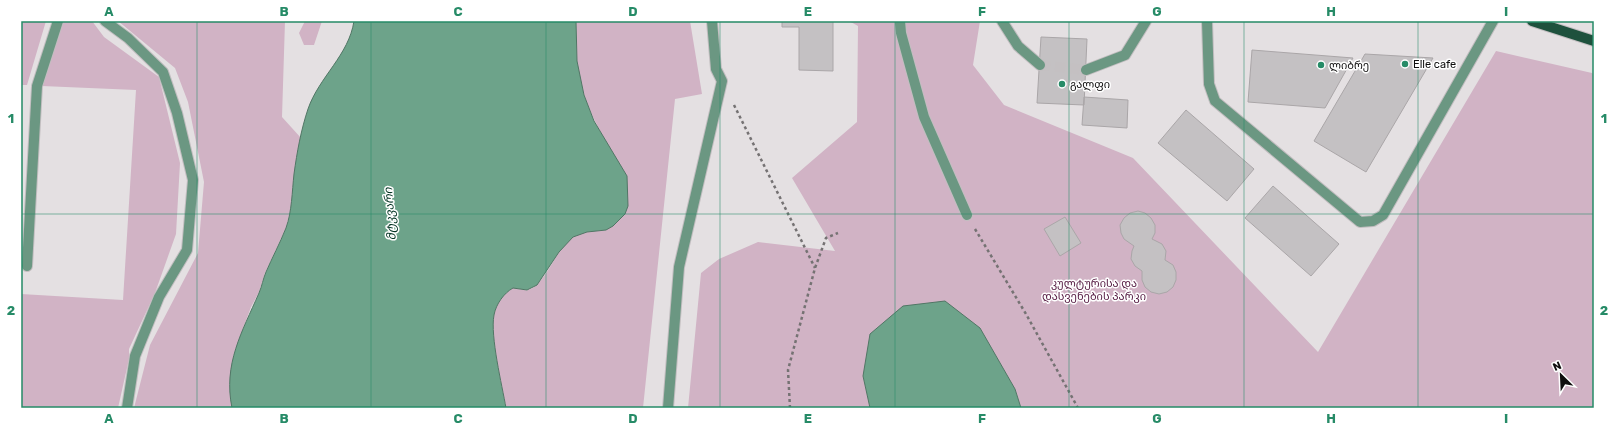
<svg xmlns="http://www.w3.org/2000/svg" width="1615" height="429" font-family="Rubik,'Noto Sans Georgian',sans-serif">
	<rect width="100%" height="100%" fill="#e4e0e2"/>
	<path fill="#d1b3c5" d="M21,21H46L27,85H21Z
		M63,21H92L104,37L159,77L180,163L176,234L155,293L129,349V359L118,408H21V294L123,300L136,90L42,86Z
		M118,21H285L282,117L301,138L291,207L286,228L265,273L259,292L251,307L234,353L230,396L232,408H134L150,345L198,253L204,182L188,102L175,68Z
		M305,21H322L314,45H304L299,33Z
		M576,21H690L702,94L675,99L643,408H506C502,385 490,336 494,315C496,304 504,293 513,288C517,288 524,291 528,290C545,286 556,248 573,237C583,231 595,231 606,230L627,176C605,140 581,105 577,61C576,48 577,34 576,21Z
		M849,21H980L973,65L1004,105L1133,158L1318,352L1496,51L1592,73L1594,75V408H1021L1015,389L980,328L863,376L870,408H688L701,273L719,259L758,242L835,251L792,178L857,122L858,26Z"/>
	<path fill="#6da38a" stroke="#517665" d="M354,21H576L577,61L584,95L594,121L627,176L628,206L625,214L613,226L606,230L587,232L573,237L559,252L537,285L527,290L513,288C504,293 496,304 494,315C490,336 502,385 506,408H232C223,364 242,332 259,293C262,286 263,279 266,272C272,258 280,243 286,228C292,211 292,192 294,174C297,152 301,130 308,109C319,77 349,55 354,21Z
		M945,301L980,328L1015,389L1021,408H870L863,376L870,334L903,306Z"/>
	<path fill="#c4c1c3" stroke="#aaa6a8" d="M782,21H833V71L799,70V27H782Z
		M1041,37L1087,39L1084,105L1037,103Z
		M1252,50L1353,58L1325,108L1248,102Z
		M1365,54L1433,58L1366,172L1314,141Z
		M1084,97L1128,100L1127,128L1082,125Z
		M1186,110L1254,169L1227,201L1158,143Z
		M1273,186L1339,244L1311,276L1245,218Z
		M1138,211L1145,213L1151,218L1155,225V233L1152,239L1162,244L1166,251L1165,260L1173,265L1176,272V280L1173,287L1167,292L1159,294L1151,292L1145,287L1142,280V271L1135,266L1131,259L1132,251L1134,246L1124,239L1121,233L1120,225L1124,218L1130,213Z
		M1065,217L1081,243L1060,256L1044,229Z"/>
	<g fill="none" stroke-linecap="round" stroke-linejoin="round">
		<path stroke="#c4c0c2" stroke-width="10" stroke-dasharray="10 5" stroke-linecap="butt" d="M1040,65L1086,70"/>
		<g stroke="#c2bec0" stroke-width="12">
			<path id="minor" d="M105,21L128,38L163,72L177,113L193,180L187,250L159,297L135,356L127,408
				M900,21L901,33L924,117L967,215
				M1002,21L1018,46L1040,65
				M1207,21L1209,84L1215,101L1360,222L1373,221L1383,215L1493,21
				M1086,70L1125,55L1146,21
				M27,266L37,86L58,21
				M668,408L679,267L722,81L716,69L712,21"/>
		</g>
		<g stroke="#c2bec0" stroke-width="12">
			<path id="major" d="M1532,21L1594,41"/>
		</g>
		<path stroke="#757273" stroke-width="2.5" stroke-dasharray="3 3" stroke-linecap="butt" d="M734,105L815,268
			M975,229L1026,314L1078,408
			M790,408L788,370L815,268L826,238L838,233"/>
		<use href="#minor" stroke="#6b9782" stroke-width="10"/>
		<use href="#major" stroke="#1e513d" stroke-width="10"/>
	</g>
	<path fill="none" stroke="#268b67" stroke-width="1" stroke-opacity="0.55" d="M197,21V408M371,21V408M546,21V408M720,21V408M895,21V408M1069,21V408M1244,21V408M1418,21V408M21,214H1594"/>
	<g fill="#268b67" stroke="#fff" stroke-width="1.5">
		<circle cx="1405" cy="64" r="4"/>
		<circle cx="1321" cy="65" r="4"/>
		<circle cx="1062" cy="84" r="4"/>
	</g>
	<g text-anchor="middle" stroke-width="3" stroke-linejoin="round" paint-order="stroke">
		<g font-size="11" fill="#0f0e0e" stroke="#fff" text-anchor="start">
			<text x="1413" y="68">Elle cafe</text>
			<text x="1329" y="69">ლიბრე</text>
			<text x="1070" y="88">გალფი</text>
		</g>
		<g font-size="11" fill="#592047" stroke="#fff">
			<text x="1094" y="287">კულტურისა და<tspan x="1094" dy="13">დასვენების პარკი</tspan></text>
		</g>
		<g font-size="12" font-style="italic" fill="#033423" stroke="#fff">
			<text transform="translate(390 214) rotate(-94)" y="4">მტკვარი</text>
		</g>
	</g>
	<rect width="1615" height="429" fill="none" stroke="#ffffff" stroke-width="44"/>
	<g transform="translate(1561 375) rotate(336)" stroke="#ffffff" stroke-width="3" paint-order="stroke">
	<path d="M0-3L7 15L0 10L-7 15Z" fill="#0f0e0e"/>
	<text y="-6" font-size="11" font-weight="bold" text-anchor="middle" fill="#0f0e0e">N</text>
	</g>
	<rect x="22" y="22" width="1571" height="385" fill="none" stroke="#268b67" stroke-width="1.5"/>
	<g font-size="13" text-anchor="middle" font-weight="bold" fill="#268b67">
		<text x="109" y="16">A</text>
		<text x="284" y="16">B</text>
		<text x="458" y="16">C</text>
		<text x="633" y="16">D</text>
		<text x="808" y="16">E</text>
		<text x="982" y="16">F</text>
		<text x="1157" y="16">G</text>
		<text x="1331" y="16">H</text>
		<text x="1506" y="16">I</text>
		<text x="11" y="123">1</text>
		<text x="1604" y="123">1</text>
		<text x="11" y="315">2</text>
		<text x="1604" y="315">2</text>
		<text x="109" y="423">A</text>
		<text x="284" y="423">B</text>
		<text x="458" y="423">C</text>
		<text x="633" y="423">D</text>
		<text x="808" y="423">E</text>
		<text x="982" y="423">F</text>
		<text x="1157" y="423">G</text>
		<text x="1331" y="423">H</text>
		<text x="1506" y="423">I</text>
	</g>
</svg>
